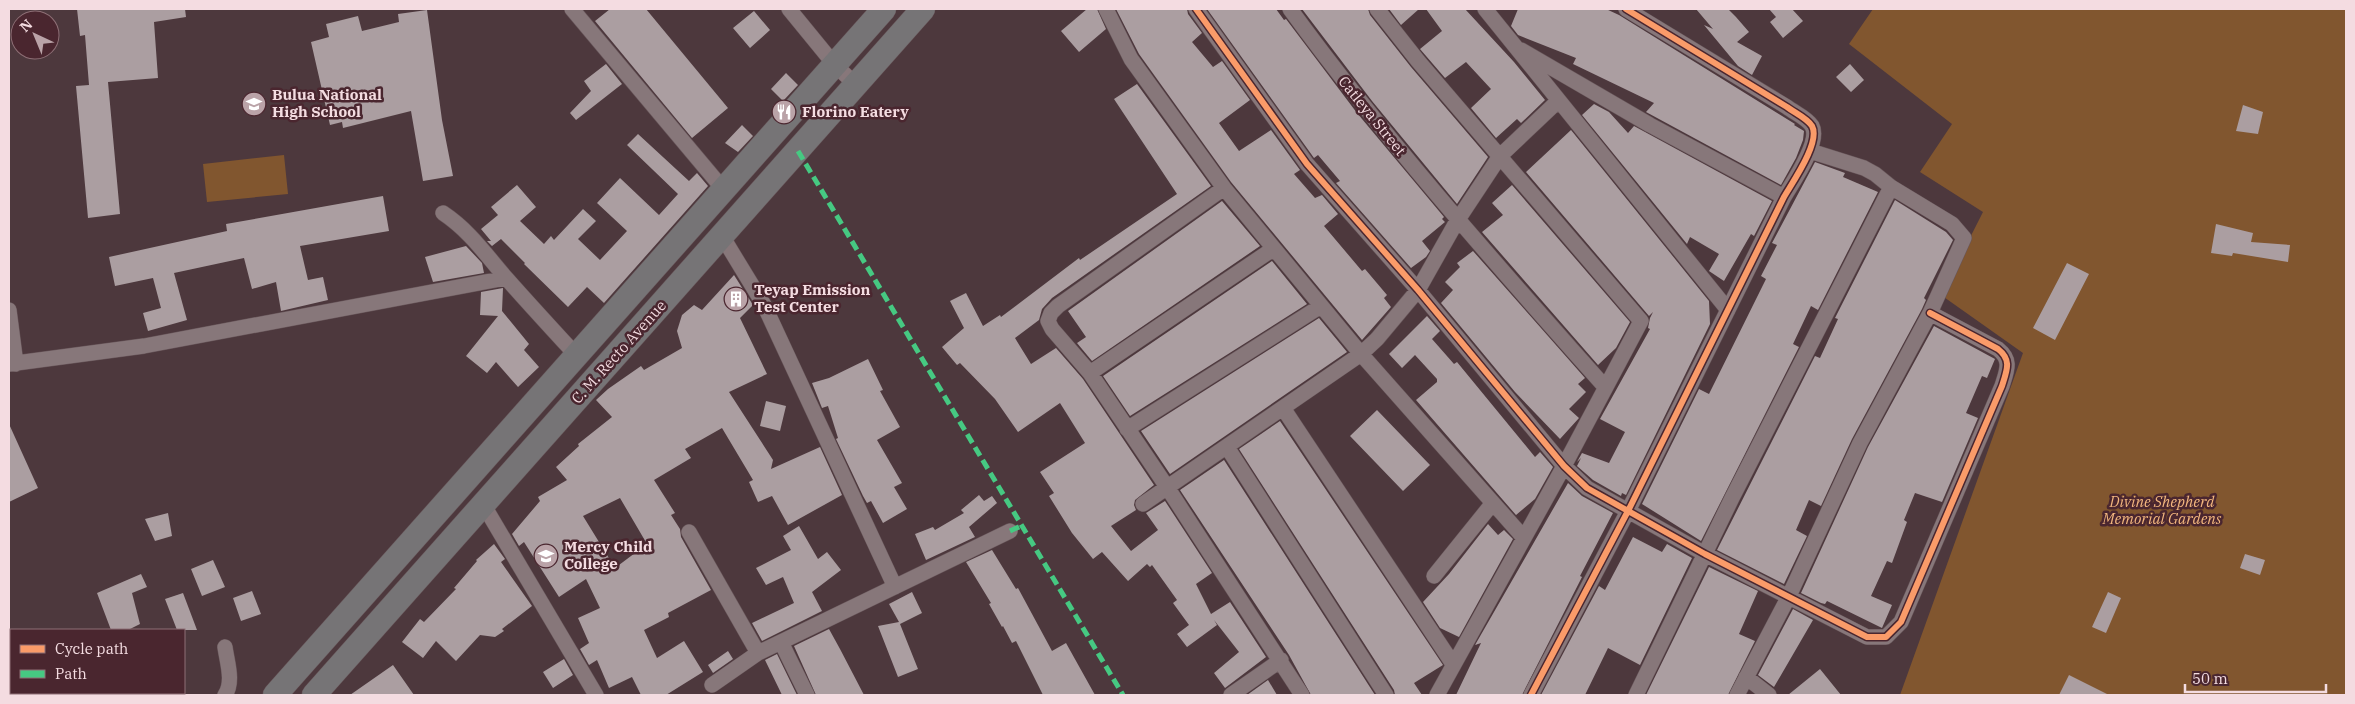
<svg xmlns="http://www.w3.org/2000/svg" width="2355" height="704" font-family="'IBM Plex Serif',serif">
	<rect width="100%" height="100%" fill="#4d383d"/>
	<path fill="#81562f" d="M1873,9H2346V695H1900L2023,353L1941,295L1983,212L1920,172L1952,124L1849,44Z
		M284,155L288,194L207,202L203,164Z"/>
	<path fill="#ab9ea1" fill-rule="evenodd" d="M77,9H185L186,17L154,22L158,78L108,82L120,214L88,218L76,86L89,85L85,35L80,36Z
		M610,9H646L728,108L692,138L595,21Z
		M1087,9H1097L1106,29L1079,52L1061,31Z
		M1116,9H1187L1188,14L1202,33L1192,42L1213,67L1222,61L1250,100L1219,123L1239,151L1271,130L1300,170L1294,174L1315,198L1322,195L1338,214L1324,226L1362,271L1365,269L1387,295L1384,298L1391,307L1362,340L1231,182L1139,54Z
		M1207,9H1276L1284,20L1286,19L1357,113L1444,217L1442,219L1445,222L1422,241L1430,251L1426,257L1411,268L1336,183L1340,181L1318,155L1314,158Z
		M1302,9H1368L1370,15L1411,67L1488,157L1457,204L1372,101Z
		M1389,9H1419L1401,25Z
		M1426,9H1465L1514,62L1545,100L1521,123L1517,119L1496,138L1471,108L1491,89L1466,62L1445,78L1420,49L1442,31Z
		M1518,9H1606L1619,15L1795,124L1794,125L1804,131L1803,140L1796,158L1781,185L1646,112L1654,103L1573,64L1576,58L1518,35L1511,26Z
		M1696,9H1728L1736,17L1749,32L1737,42L1762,56L1752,75L1738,66L1704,25L1713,29Z
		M1769,9H1792L1803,21L1783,38L1770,22L1776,17Z
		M427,10L442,120L453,176L423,181L411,111L343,128L342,122L330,125L311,42L329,37L326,24L358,16L362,31L399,22L398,14Z
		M754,11L770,30L750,48L733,28Z
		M606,64L622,84L576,120L570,113L591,91L584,81Z
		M1850,64L1864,80L1851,92L1836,77Z
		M786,73L798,85L783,101L771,89Z
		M1137,84L1211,186L1052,298L1042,309L1039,320L1015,338L1031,364L1056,348L1083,379L1154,485L1135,500L1134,505L1136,510L1111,526L1131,551L1158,530L1146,513L1165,501L1212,573L1196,584L1211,614L1230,602L1266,657L1225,688L1214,673L1239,652L1214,620L1217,625L1187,647L1177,634L1189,625L1173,603L1177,600L1152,565L1150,567L1147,564L1128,581L1102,552L1093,559L1072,533L1049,496L1054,493L1040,472L1085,443L1060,403L1018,432L995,399L960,363L957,365L942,347L964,328L950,301L966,293L983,326L1000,315L1001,317L1079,258L1080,260L1177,194L1114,99Z
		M1594,104L1609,112L1628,133L1634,126L1772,201L1754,236L1751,234L1724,281L1709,271L1719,254L1690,237L1687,244L1582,115Z
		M2243,105L2263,112L2258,134L2236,131Z
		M742,125L753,136L738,152L725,143Z
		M1571,130L1709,301L1710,324L1626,495L1622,493L1621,496L1593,480L1577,466L1581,458L1577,462L1582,453L1609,463L1625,432L1600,419L1650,329L1648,328L1650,318L1653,312L1649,316L1526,172Z
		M638,134L689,181L697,173L708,186L604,303L587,287L568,307L524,264L525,263L501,239L492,246L487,241H491L481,229L498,215L491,207L517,185L536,207L520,221L544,244L551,236L554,240L583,209L596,221L578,239L600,260L627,231L597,203L620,178L659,215L678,194L627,145Z
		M1815,162L1845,173L1843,177L1878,192L1818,310L1811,306L1793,344L1799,347L1701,541L1642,504L1699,389L1709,394L1766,279L1761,276L1777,245L1772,243Z
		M1512,185L1630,322L1616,348L1598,365L1482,232L1503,215L1492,203Z
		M383,196L389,231L300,246L308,280L323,277L328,300L281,311L276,282L252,289L244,258L174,273L187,320L148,331L143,313L161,308L153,278L115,286L109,257L227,231L226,224Z
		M1895,200L1946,232L1953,240L1924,298L1926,300L1922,309L1852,439L1821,506L1809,500L1796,530L1807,536L1784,584L1717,550L1815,356L1820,358L1838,319L1835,318Z
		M1222,201L1260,246L1092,361L1077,343L1086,337L1068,311Z
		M2216,224L2253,233L2251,242L2290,245L2288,262L2233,253L2232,256L2211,253Z
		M466,246L482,263L484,273L433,282L425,257Z
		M1473,251L1585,378L1578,384L1586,392L1569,409L1579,418L1560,439L1515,392L1441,303L1453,290L1445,282L1460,267L1457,263Z
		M1272,261L1307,304L1130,416L1103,376Z
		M2067,263L2089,274L2055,340L2033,328Z
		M734,275L753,305L740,318L767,374L729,392L773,460L771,469L820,447L842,495L788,525L772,496L758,502L749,482L753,480L722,428L685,449L691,458L654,480L675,513L671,515L680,529L681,537L711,590L668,613L669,617L644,630L657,658L684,641L703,672L666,695H641L632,677L609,688L597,660L589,665L580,649L589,643L578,618L600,608L586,579L559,597L524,542L519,546L512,534L540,501L538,497L567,480L556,467L579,446L578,444L612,417L596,400L608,389L641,366L644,370L682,348L677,331L682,315L694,305L702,310ZM620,498L647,544L615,568L583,516Z
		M503,288L502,311L529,344L524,350L539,367L518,387L496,362L487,373L466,356L498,316L480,315L481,292Z
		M1427,316L1440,331L1432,339L1454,364L1457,362L1535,457L1540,452L1553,467L1535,499L1516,515L1416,400L1437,382V379L1415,355L1402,368L1389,354Z
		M1319,318L1347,352L1170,474L1141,431Z
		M1934,326L1995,359L1987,378L1982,376L1966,413L1978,418L1942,502L1915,493L1904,520L1907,522L1892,563L1887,561L1871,596L1892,605L1882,628L1827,601L1825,604L1821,603L1801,593L1868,447Z
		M868,359L883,390L880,391L900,427L877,440L902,483L894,487L907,509L883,523L871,501L867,503L863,496L836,439L838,438L828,406L822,408L812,383L829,378Z
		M766,401L786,406L780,431L760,426Z
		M1377,410L1430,465L1403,491L1350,436Z
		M1280,421L1443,665L1414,683L1422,695H1395L1394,690L1239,449Z
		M9,424L38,488L9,502Z
		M1224,460L1375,695H1311L1289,655L1180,490Z
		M1568,483L1582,496L1613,513L1580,576L1582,577L1522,695H1456L1481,643L1475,645Z
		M979,495L984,501L992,496L997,503L969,527L975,537L926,560L915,534L933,527L935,530L964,513L961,510Z
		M168,513L172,536L155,541L145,519Z
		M1488,524L1498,535L1504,530L1513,539L1459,637L1440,628L1423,602L1449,574Z
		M799,526L818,559L827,552L841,570L812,592L822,611L762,641L752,623L794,603L783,577L766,585L756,568L791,550L783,536Z
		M1633,537L1662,552L1667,544L1692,558L1640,665L1608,648L1585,695H1541L1599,586L1605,590Z
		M494,544L505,559L501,562L532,606L502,629L504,631L495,637L480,635L456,661L436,641L423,658L402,642L420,619L424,622L456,589L454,588L477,561L476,560Z
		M992,550L1016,589L1018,588L1052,651L1066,643L1095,695H1043L1016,641L1012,643L1003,626L1002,627L989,604L991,603L966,562Z
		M2245,554L2265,560L2260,575L2240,568Z
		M213,560L225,587L202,596L191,569Z
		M1709,567L1758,591L1739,634L1755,641L1728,695H1646Z
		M141,574L147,587L132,593L140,624L128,630H111L97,593Z
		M252,591L261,614L241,621L233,598Z
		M912,592L922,613L900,624L918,669L898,677L878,626L899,622L889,604Z
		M2108,592L2121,598L2106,633L2092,627Z
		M183,593L197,630H177L165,599Z
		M1793,609L1813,620L1774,687L1758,675Z
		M829,629L840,649L864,695H816L794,646Z
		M728,651L733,659L713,673L708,665Z
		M777,654L797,695H782L765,660Z
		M564,659L573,675L553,688L543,672Z
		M393,665L414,695H350Z
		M1820,669L1841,695H1788Z
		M2069,675L2109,695H2059Z
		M1268,680L1277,695H1247Z"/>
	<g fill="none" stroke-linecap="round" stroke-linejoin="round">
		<g stroke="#68565a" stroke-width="16">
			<path id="minor" d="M572,9L724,190
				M789,9L834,64L856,85
				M1106,9L1131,59L1224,188L1361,354L1524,538
				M1196,9L1307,164L1418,290L1564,466L1587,488L1705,554L1867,637H1886L1901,622L2002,386C2007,370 2012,360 1998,349L1930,313
				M1290,9C1387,142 1496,264 1605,387
				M1377,9L1418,61L1641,321L1564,466L1437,695
				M1485,9L1728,310
				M1521,50L1650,125L1784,197
				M1224,188L1058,306L1051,313L1048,321L1052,329L1090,373L1167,487L1302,695
				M443,213C470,231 486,255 507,279C530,305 554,331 577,356
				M722,236L764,305L895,587
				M9,310L16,364
				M9,364L144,346L506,278
				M1090,373L1273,249
				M1283,408L1453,664
				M1127,429L1321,306
				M1227,447L1386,695
				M483,504L596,695
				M1143,504L1361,354L1377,339L1418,290L1457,221L1500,156L1558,101
				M689,532L758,653
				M1434,576L1492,504
				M781,642L807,695
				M225,647C227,662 234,682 225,695
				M1746,677L1769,695
				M712,685L758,653L1010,531
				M160,693V695
				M1231,695L1281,660
				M1531,695L1628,511L1784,197C1792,183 1821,142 1812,126C1807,118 1795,113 1787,107L1626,9
				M1636,695L1732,498L1891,187
				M1737,695L1789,596L1860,443L1930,313L1964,238L1952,224L1891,187L1875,174L1864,168L1810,151"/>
		</g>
		<g stroke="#68565a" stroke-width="25">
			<path id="trunk" d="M275,695L884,9
				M314,695L923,9"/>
		</g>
		<use href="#minor" stroke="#87777a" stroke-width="15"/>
		<use href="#trunk" stroke="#767476" stroke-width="24"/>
		<path stroke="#46c982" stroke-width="5" stroke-dasharray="10 5" stroke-linecap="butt" d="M798,151L1123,695
			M1010,531L1021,526"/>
		<g stroke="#4a262f" stroke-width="9">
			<path id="cycleway" d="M1196,9L1307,164L1418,290L1564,466L1587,488L1705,554L1867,637H1886L1901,622L2002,386C2007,370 2012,360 1998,349L1930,313
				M1531,695L1628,511L1784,197C1792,183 1821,142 1812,126C1807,118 1795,113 1787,107L1626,9"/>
		</g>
		<use href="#cycleway" stroke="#fa9b69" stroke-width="6"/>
	</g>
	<defs>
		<g id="school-disc" transform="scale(1.25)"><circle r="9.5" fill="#baa3a8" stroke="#4a262f"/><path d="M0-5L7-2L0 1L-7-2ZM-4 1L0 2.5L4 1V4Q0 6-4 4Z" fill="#fff"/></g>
		<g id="restaurant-disc" transform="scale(1.25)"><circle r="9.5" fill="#baa3a8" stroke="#4a262f"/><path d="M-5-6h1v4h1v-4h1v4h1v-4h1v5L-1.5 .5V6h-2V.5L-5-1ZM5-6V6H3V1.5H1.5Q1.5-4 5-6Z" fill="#fff"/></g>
		<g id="building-disc" transform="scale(1.25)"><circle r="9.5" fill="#baa3a8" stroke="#4a262f"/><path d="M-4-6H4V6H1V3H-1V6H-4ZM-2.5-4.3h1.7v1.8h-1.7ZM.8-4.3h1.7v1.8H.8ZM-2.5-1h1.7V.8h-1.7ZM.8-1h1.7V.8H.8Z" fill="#fff"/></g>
		<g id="university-disc" transform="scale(1.25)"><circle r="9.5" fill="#baa3a8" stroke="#4a262f"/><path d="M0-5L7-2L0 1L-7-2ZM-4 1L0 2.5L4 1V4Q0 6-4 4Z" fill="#fff"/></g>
	</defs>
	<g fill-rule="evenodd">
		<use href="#school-disc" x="254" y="104"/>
		<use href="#restaurant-disc" x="784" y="112"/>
		<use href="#building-disc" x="736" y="299"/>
		<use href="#university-disc" x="546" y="556"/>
	</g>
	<g text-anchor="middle" stroke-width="5" stroke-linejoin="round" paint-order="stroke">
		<g font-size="15" font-weight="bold" fill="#f4dce1" stroke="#4a262f" text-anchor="start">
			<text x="272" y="100">Bulua National<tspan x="272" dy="17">High School</tspan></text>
			<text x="802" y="117">Florino Eatery</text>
			<text x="754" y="295">Teyap Emission<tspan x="754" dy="17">Test Center</tspan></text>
			<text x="564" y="552">Mercy Child<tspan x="564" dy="17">College</tspan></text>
		</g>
		<g font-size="15" fill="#f4dce1" stroke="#4a262f">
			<text transform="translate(1372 116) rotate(51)" y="5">Catleya Street</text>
			<text transform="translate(619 352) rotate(-48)" y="5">C. M. Recto Avenue</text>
		</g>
		<g font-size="15" font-style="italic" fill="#f2b67e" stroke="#4a262f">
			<text x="2162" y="507">Divine Shepherd<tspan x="2162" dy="17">Memorial Gardens</tspan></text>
		</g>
	</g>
	<rect width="2355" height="704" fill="none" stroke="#f4dce1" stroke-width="20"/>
	<rect x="10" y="629" width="175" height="65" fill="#4a262f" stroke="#8e6f76"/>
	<rect x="20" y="645" width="25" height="8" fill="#fa9b69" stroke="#8e6f76"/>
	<text x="55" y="654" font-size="15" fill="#f4dce1">Cycle path</text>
	<rect x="20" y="670" width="25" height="8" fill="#46c982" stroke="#8e6f76"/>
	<text x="55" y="679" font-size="15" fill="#f4dce1">Path</text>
	<g transform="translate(35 35) rotate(316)"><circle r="24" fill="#4a262f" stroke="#8e6f76"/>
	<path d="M0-4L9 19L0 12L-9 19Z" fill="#baa3a8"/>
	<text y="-8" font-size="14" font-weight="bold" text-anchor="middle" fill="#f4dce1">N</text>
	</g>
	<path d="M2185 684v8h141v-8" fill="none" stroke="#f4dce1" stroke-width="2.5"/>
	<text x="2192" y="684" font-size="15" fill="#f4dce1" stroke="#4a262f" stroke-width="4" paint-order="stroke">50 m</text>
</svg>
